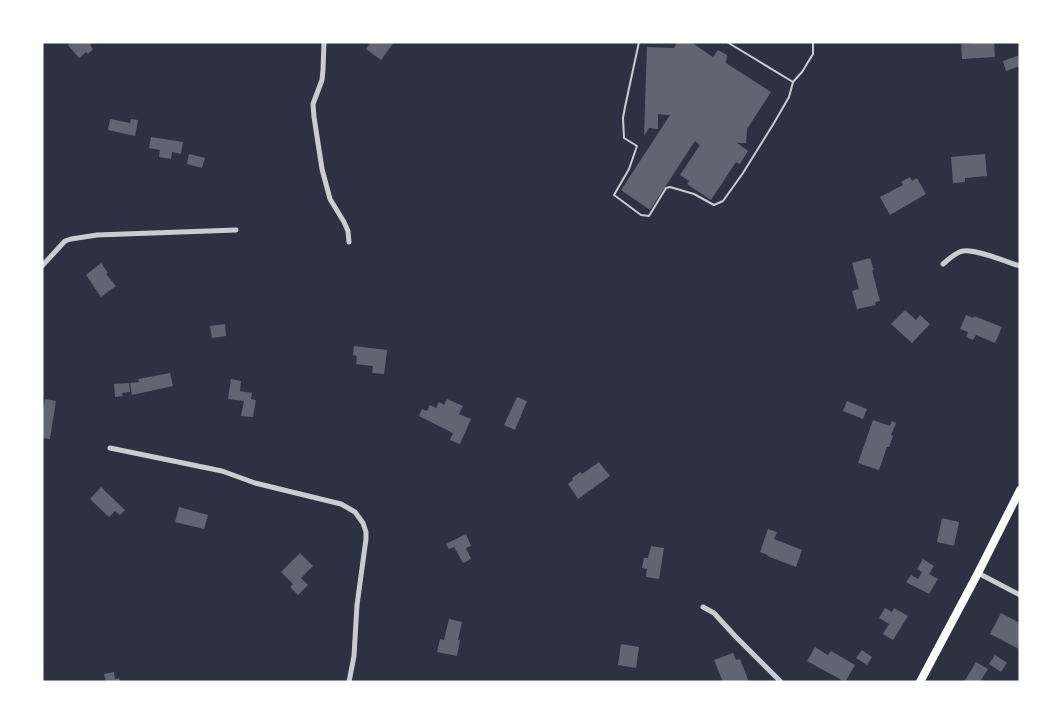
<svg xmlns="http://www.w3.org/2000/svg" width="1062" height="724" font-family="'Alegreya Sans',sans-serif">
	<rect width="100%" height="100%" fill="#2d3142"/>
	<path fill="#626471" d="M71,42H93L90,45L93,49L88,54L86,52L79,58L68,45Z
		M371,42H394L381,60L366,49Z
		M677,42H691L713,57L718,50L727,55L726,63L771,92L747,129L746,143H737L748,151L740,164L736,162L711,200L687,184L689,181L680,175L700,145L695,141L650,210L621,190L670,115L657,114L658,115V129L649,128L644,136L647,47L674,48Z
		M994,42L995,57L962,59L961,44Z
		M1020,55V66L1006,71L1003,61Z
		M110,119L130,123L131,119L138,120L135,136L108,130Z
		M151,137L183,142L181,154L172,152L171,159L159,157L160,150L149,148Z
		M189,154L205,158L202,168L187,164Z
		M985,154L987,176L965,178V182L953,183L951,157Z
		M910,177L912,181L917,178L926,194L890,215L880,197L903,185L901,182Z
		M870,258L874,270H872L880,301L875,302L876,305L857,309L852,291L859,289L852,263Z
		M101,263L108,273L106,274L116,286L101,297L86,275Z
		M905,310L916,320L920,315L930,324L912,343L891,324Z
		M966,315L973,318L974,316L1002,327L995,343L976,335L973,340L966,337L968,332L960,329Z
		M225,324L226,336L212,338L210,326Z
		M354,346L387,350L384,374L372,373L373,366L356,364L357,356L353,355Z
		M170,373L173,386L132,395L130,383L139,382L138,379Z
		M231,379L241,381L240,391L252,393L251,399L256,400L253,417L241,416L244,401L228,399Z
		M129,383L130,392L122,393L123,396L115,397L114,384Z
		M517,397L527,401L515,430L504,425Z
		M45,399L56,401L50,439L42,438V410H43Z
		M447,399L463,406L459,414L471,419L460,444L450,440L453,433L419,416L422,409L427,411L430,405L436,408L439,402L444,405Z
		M847,401L867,409L863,419L843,411Z
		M873,420L890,426L892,421L896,423L891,435L893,436L889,447H887L879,470L858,463Z
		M599,462L610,476L578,499L568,484L573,480L572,478L580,472L582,474Z
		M101,487L125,510L120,515L115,511L109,517L90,499Z
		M179,507L208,515L204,529L175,522Z
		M942,518L959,522L954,546L937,542Z
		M768,529L777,532L774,539L802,550L796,567L767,556L768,555L760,552Z
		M466,534L471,546L466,548L471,559L463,563L454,547L449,549L446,544Z
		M651,546L664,548L659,579L646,577L647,569L642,568L644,558H648Z
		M300,553L313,566L301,578L308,585L298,595L290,587L293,584L281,572Z
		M923,559L934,566L929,574L938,579L929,594L906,582L911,575L918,579L922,572L917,569Z
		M885,608L892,612L894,608L908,616L893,640L883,634L889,624L879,618Z
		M1001,613L1020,623V647L1019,649L990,634Z
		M449,619L462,622L458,640H460L457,656L437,652L440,639L444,640Z
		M621,644L639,647L636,668L618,665Z
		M815,647L828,655L831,651L855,665L845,682L807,661Z
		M862,650L872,657L867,665L856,658Z
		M733,653L736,660L740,659L749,682H723L714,660Z
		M995,655L1007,663L1001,672L989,664Z
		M976,662L988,669L980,682H964Z
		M114,672L115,679L119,678L120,682H106L104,674Z"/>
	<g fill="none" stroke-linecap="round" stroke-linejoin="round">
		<path stroke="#caccd0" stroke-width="2" d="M639,42L625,107L623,118L624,138L637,146L629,169L614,195L641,215L649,216L666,188L670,187L694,194L714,205L723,201L743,173L774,123L789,97L793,82L802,72L813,54V42
			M727,42L793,82"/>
		<path stroke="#caccd0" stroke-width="5" d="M324,42L323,70L322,80L313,104L314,117L322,169L330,199L344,222L348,231L349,242
			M943,264C949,259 956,252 963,251C976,249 1007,262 1020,266
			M42,266L65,241L71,239L97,235L236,230
			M110,448L222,471L255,483L341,504L355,512L363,523L366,532V539L357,605L354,656L349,682
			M978,573L1020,595
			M703,607L714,613L735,636L781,682"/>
		<path stroke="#fff" stroke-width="8" d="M920,682L978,573L1020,490"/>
	</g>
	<rect width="1062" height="724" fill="none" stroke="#ffffff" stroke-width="87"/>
</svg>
